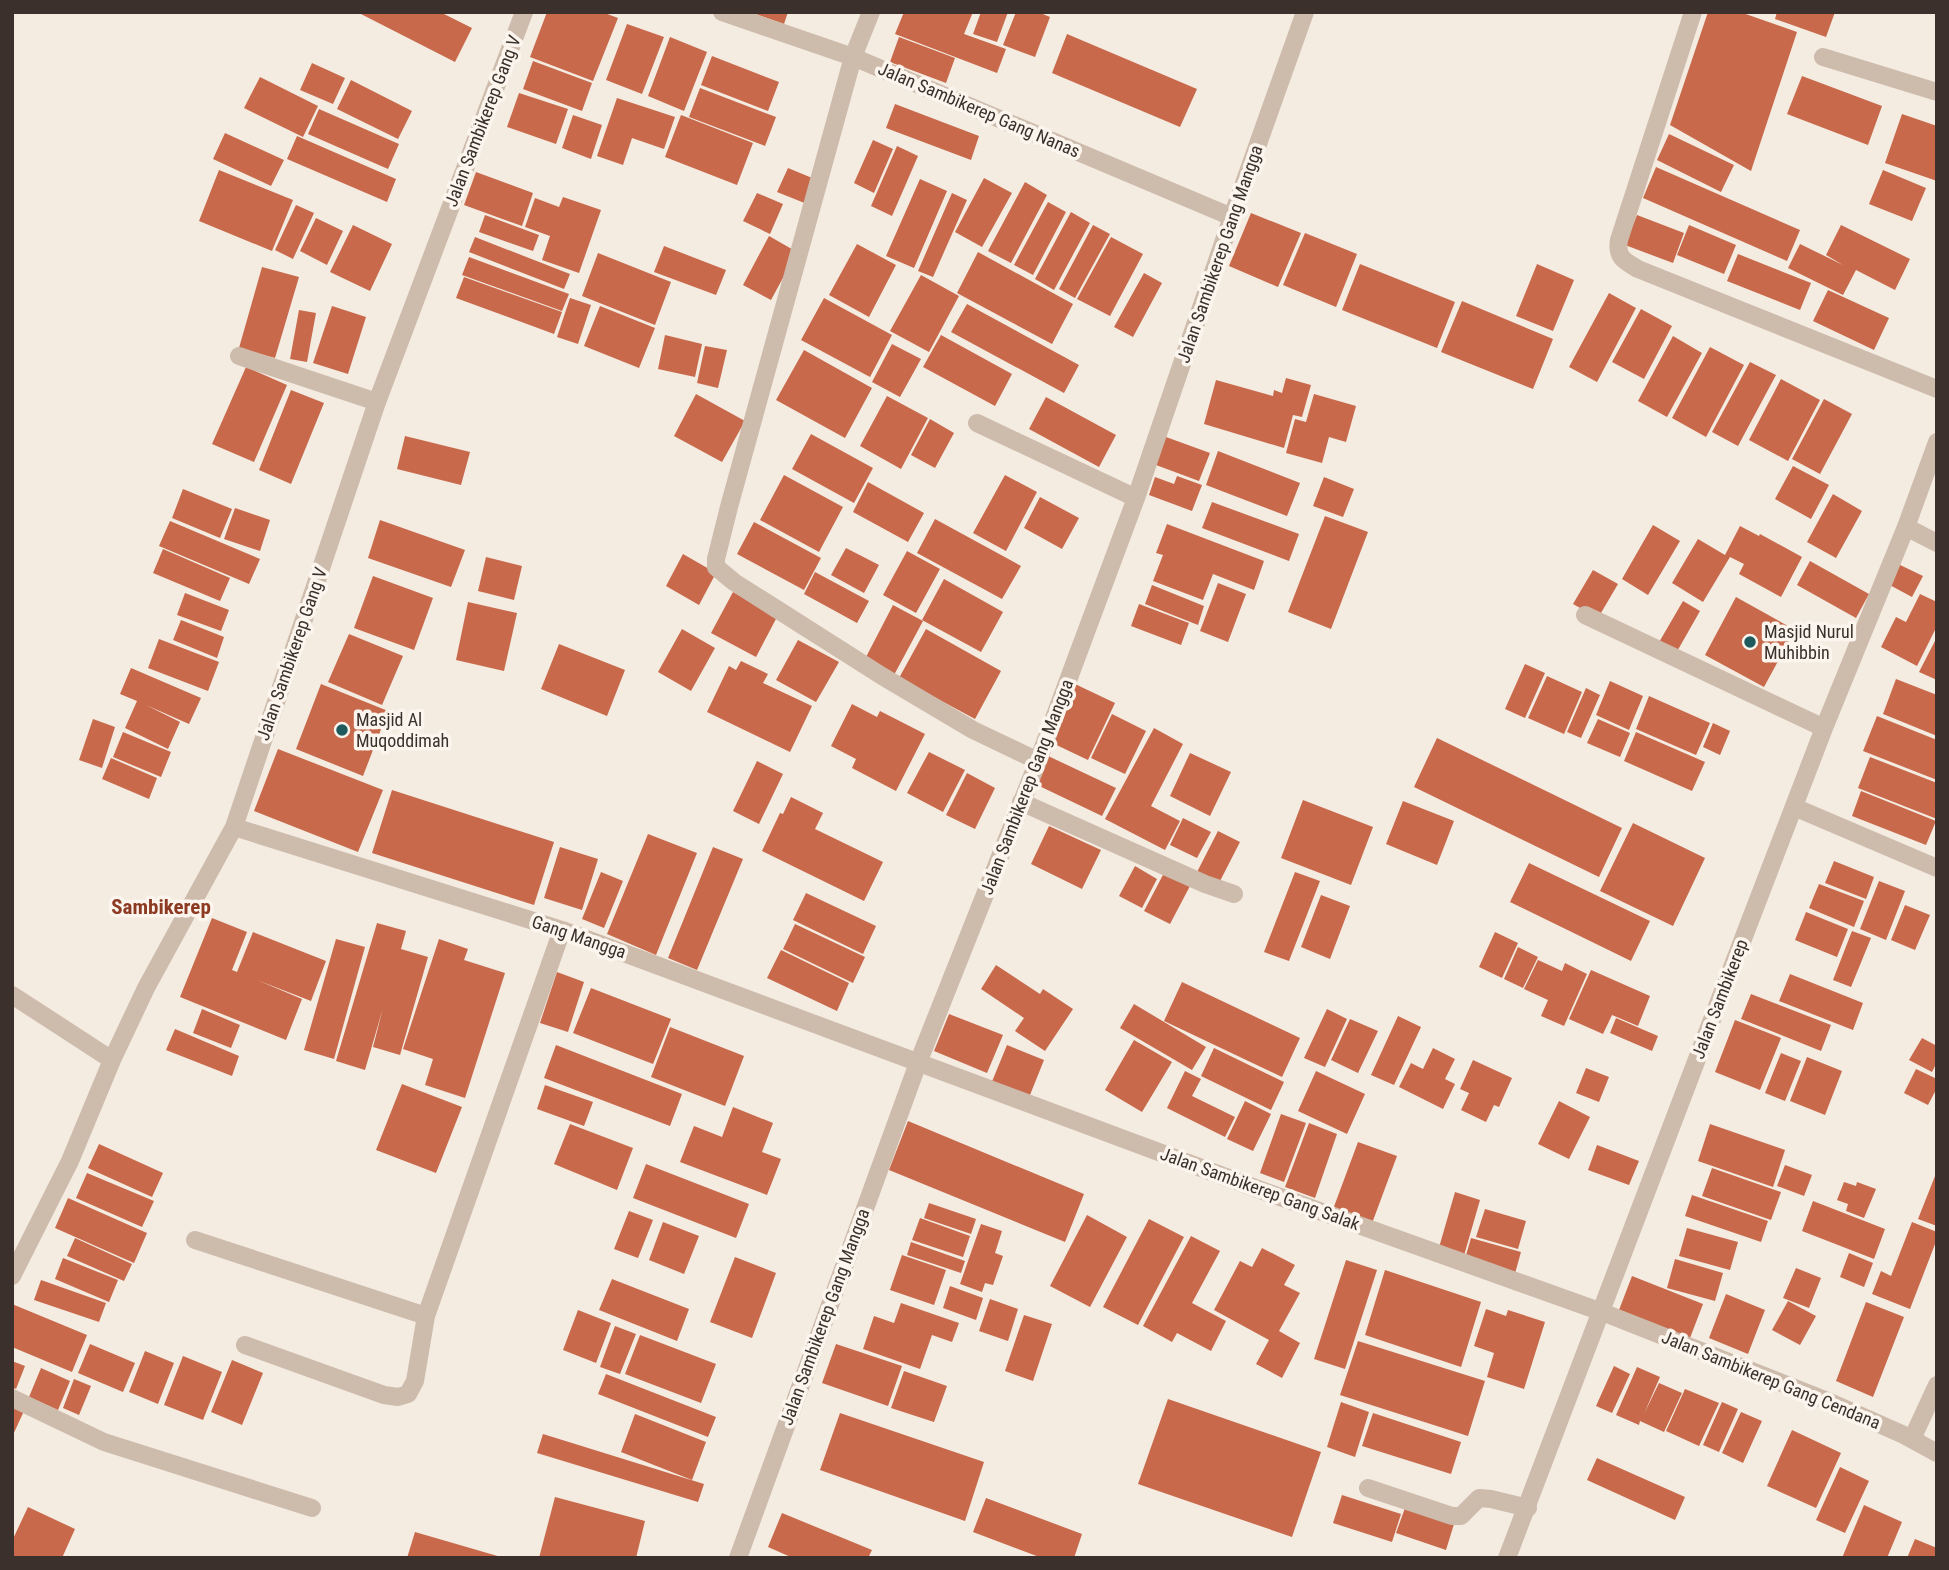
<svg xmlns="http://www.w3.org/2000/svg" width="1949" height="1570" font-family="'Roboto Condensed',sans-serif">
	<rect width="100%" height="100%" fill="#f4ebe1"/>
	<path fill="#c8694b" d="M357,12H440L472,28L455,62Z
		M547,12H602L618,18L593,81L530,57Z
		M750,12H788L784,24Z
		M904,12H973L964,34L1006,49L997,73L895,34Z
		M981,12H1008L997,42L973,34Z
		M1016,12H1038L1050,17L1035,57L1003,45Z
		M1708,12H1740L1797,32L1751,171L1670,125Z
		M1777,12H1835L1826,37L1775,19Z
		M627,24L664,37L642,94L606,80Z
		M1067,34L1197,89L1180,127L1052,73Z
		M670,37L707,52L684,111L648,96Z
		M899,37L955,58L946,83L890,62Z
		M712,56L779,82L768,111L701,85Z
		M533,61L592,83L582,111L523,89Z
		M312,63L345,78L333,104L300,90Z
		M1802,76L1882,106L1868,145L1787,114Z
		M260,77L318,106L303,137L244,108Z
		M351,80L412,111L398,139L337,109Z
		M700,88L776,117L765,146L689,117Z
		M519,93L568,109L556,144L507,127Z
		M617,98L675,117L664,149L632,138L623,165L597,156Z
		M895,104L979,136L971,160L886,128Z
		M319,109L399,144L388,169L308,134Z
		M1902,114L1937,126V181L1885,163Z
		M573,115L602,125L591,159L562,148Z
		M681,115L753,143L737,185L665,157Z
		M225,133L284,160L271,186L213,159Z
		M1669,134L1734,165L1721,192L1657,160Z
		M297,136L396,179L387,202L287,159Z
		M873,140L893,149L874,193L854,183Z
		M897,146L918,156L892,216L871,206Z
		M1656,167L1800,230L1787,261L1643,198Z
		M788,168L817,180L807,204L777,192Z
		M219,170L293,200L272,251L199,221Z
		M1883,170L1926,188L1912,221L1869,204Z
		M476,172L533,193L522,226L464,205Z
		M984,178L1012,193L982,247L955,232Z
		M920,179L947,191L914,268L886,256Z
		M1025,182L1047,195L1011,263L988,251Z
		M757,193L783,204L770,234L743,221Z
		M952,193L967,200L933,277L918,271Z
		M563,197L601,210L579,273L542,260L550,236L525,227L535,198L559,207Z
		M1048,202L1066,212L1033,275L1014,265Z
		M296,205L314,213L293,259L275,250Z
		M1071,212L1090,223L1054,290L1035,279Z
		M1251,213L1301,233L1278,287L1229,266Z
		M485,215L539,235L533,251L479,232Z
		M1637,215L1684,233L1673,263L1625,245Z
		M316,218L343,231L327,265L300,251Z
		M353,225L392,244L370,291L330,272Z
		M1093,225L1110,234L1075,298L1059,289Z
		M1689,225L1736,245L1724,274L1677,255Z
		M1841,225L1910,259L1895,290L1856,270L1843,295L1788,268L1800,244L1843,265L1826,255Z
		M1305,233L1357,254L1336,307L1283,285Z
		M769,236L797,252L771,300L743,285Z
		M475,237L570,274L564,289L469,252Z
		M1111,237L1143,254L1110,316L1077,299Z
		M857,244L896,265L869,317L829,295Z
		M664,246L726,270L716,295L654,272Z
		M978,252L1073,304L1052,344L957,293Z
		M598,253L671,282L655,325L582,296Z
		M1738,254L1811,283L1800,310L1727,281Z
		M469,257L569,294L562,311L462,275Z
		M1360,264L1455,302L1437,348L1342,310Z
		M1537,264L1574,280L1553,331L1516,316Z
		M262,267L299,277L275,358L239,348Z
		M1144,273L1162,283L1133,337L1114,327Z
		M921,275L959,296L929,352L890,331Z
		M464,277L562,312L554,334L456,298Z
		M1828,290L1889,318L1874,350L1813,321Z
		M1609,293L1636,308L1597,382L1569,367Z
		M570,298L591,305L578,344L557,337Z
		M824,298L892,335L870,377L801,340Z
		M1462,301L1553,339L1533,389L1441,352Z
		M967,304L1079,365L1064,393L951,332Z
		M332,306L366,317L348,374L313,363Z
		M600,306L655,328L639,368L584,346Z
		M1641,309L1672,326L1644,379L1612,362Z
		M299,310L316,313L307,362L290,359Z
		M665,335L702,344L695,377L658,369Z
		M941,335L1012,374L995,406L923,367Z
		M1673,336L1702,353L1667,417L1638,401Z
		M892,344L921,359L900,397L872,382Z
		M705,346L727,350L718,388L697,383Z
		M1710,347L1744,365L1706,437L1672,418Z
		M804,350L872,388L845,438L776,400Z
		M1750,362L1776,375L1738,446L1712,432Z
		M246,367L287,385L254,462L212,444Z
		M1286,378L1311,385L1302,417L1293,415L1284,448L1204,424L1216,380L1273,396L1274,390L1282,393Z
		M1781,379L1820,400L1788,461L1749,440Z
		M291,390L324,403L291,484L259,470Z
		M696,394L745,421L722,462L674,436Z
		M1314,394L1356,406L1346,442L1329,437L1322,463L1286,453L1295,419L1306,422Z
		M887,396L928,418L901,469L860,446Z
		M1046,397L1116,435L1099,467L1029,429Z
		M1824,399L1852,414L1820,474L1792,459Z
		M930,419L954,433L935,468L911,455Z
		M811,434L873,468L854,503L792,469Z
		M405,436L470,452L461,485L397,469Z
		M1166,437L1210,453L1199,481L1156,465Z
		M1218,451L1300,483L1287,516L1206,485Z
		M1793,466L1829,485L1811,519L1775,499Z
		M784,475L843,507L819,552L760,520Z
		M1005,475L1037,492L1006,551L973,533Z
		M1177,476L1202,485L1192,511L1149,495L1155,477L1174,484Z
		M1324,477L1354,489L1343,517L1313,506Z
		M868,482L924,513L908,542L853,512Z
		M183,489L232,509L220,538L172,518Z
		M1833,494L1862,511L1836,558L1807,542Z
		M1040,497L1079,518L1062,549L1024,528Z
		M1212,502L1299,534L1289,561L1202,528Z
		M235,508L270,520L260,551L224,539Z
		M1325,516L1368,532L1331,629L1288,612Z
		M935,519L1021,566L1002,599L917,553Z
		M380,520L465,550L451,587L368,558Z
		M170,521L260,559L249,584L159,546Z
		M754,522L821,558L804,590L737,554Z
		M1167,524L1264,561L1254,590L1213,574L1203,600L1153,581L1163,555L1156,553Z
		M1653,525L1680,541L1648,595L1622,579Z
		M1740,526L1759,536L1760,534L1802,557L1781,597L1739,574L1744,564L1730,557L1703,602L1672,583L1698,539L1725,555Z
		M846,548L879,565L864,593L831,575Z
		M163,549L230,578L220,601L153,573Z
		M907,551L940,569L916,613L883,595Z
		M683,554L716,573L699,605L666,586Z
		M486,557L522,566L514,600L478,591Z
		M1810,561L1869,594L1856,618L1797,585Z
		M1896,563L1923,576L1912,597L1886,583Z
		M1593,570L1618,584L1598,618L1573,604Z
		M815,572L869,601L857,623L804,594Z
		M373,576L433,598L414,650L354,628Z
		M944,579L1003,612L981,652L922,620Z
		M1218,583L1246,594L1228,642L1200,631Z
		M1152,585L1204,606L1198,625L1145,604Z
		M733,592L777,617L756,657L711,633Z
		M185,593L229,610L221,631L177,615Z
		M1920,594L1937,602V626L1917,666L1881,647L1896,617L1906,622Z
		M1736,597L1795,630L1764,687L1705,655Z
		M1683,601L1700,611L1675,655L1658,644Z
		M468,602L517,613L504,671L456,660Z
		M1139,604L1189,623L1181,645L1131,626Z
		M893,605L923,621L894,675L865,659Z
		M181,620L224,637L217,658L173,640Z
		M682,629L715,648L691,691L658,672Z
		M926,629L1001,671L975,719L899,678Z
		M349,634L403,656L382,705L328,682Z
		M1937,637V680L1919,672Z
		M159,639L219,662L208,691L148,668Z
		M798,640L839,662L816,702L776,680Z
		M559,644L625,670L607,716L541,689Z
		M741,661L768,674L763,683L812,706L790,752L707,712L729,666L736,670Z
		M1525,664L1545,673L1525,718L1505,709Z
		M131,668L201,698L189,724L146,705L180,722L168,749L125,728L137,701L120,694Z
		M1547,676L1582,692L1564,734L1528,718Z
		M1896,679L1937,695V736L1883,714Z
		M1610,681L1643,696L1629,730L1596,715Z
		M321,684L388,711L363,776L296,749Z
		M1075,684L1115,703L1088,760L1048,741Z
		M1586,688L1600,695L1581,738L1567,732Z
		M1649,696L1710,723L1696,755L1636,729Z
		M852,704L877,717L880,711L925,734L896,791L852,768L856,759L831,746Z
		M1112,714L1146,731L1125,774L1091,758Z
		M1877,716L1937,740V780L1863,751Z
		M93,719L115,727L102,768L79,760Z
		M1598,719L1630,733L1620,757L1587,743Z
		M1713,723L1730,731L1720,755L1703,747Z
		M1154,728L1183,744L1151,806L1180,821L1165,850L1105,819Z
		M123,732L171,752L161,777L113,757Z
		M1636,732L1705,762L1692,791L1624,761Z
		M1437,738L1622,828L1599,877L1414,787Z
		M278,749L383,790L358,852L254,811Z
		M929,752L965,770L943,812L907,793Z
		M1190,753L1231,772L1210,816L1170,796Z
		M1046,755L1116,788L1102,816L1033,783Z
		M1870,757L1937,783V819L1858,788Z
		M111,758L157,778L149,799L102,779Z
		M757,761L783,774L759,824L733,811Z
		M967,773L995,788L975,829L946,815Z
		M392,790L554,842L534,905L372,853Z
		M1861,791L1936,821L1926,845L1852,816Z
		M791,797L823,813L815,829L883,862L864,901L762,851L780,813L783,814Z
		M1303,800L1373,827L1351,885L1281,858Z
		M1403,801L1454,821L1437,865L1386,844Z
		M1183,818L1211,832L1197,858L1170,845Z
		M1633,823L1705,858L1673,926L1600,891Z
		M1049,826L1101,850L1082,889L1031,864Z
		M1218,831L1240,842L1218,885L1196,874Z
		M648,834L697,853L656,955L607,934Z
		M560,847L598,859L582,910L544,898Z
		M713,847L743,859L697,970L668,958Z
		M1834,861L1874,877L1866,899L1825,883Z
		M1529,863L1650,921L1631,961L1510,902Z
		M1135,866L1157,879L1142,908L1119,896Z
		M601,872L623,881L604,928L582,919Z
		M1295,872L1320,881L1289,961L1264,952Z
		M1164,873L1190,886L1170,924L1144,911Z
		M1879,881L1905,891L1886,940L1860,929Z
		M1819,884L1864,901L1854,927L1809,908Z
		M806,893L876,926L863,954L793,920Z
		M1321,895L1350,906L1330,959L1301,947Z
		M1905,905L1930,915L1915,950L1891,940Z
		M1806,912L1848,929L1837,957L1795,940Z
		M212,918L247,932L232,970L237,972L253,932L326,961L311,1001L257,980L302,999L286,1040L180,997Z
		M377,923L406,931L401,949L428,957L400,1055L373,1047L383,1008L365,1070L336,1061Z
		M795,924L865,957L853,983L783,949Z
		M1852,931L1871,938L1851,987L1833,980Z
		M1495,932L1518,943L1502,978L1479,967Z
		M336,939L365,947L334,1059L304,1050Z
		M439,939L468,949L464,960L505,973L465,1098L425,1085L433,1059L403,1049Z
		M1518,947L1538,957L1523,988L1504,979Z
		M781,950L849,983L837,1011L767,978Z
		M1538,960L1562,971L1565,963L1587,974L1564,1026L1541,1016L1548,1000L1524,989Z
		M996,965L1040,994L1043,989L1073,1009L1045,1051L1015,1031L1024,1018L981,989Z
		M1591,970L1650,996L1638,1026L1612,1015L1603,1034L1569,1019Z
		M557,972L584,982L568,1032L540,1023Z
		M1790,974L1863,1003L1853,1030L1779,1001Z
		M1182,982L1300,1038L1282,1077L1164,1021Z
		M591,988L671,1019L653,1064L573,1033Z
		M1751,994L1831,1025L1821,1051L1741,1019Z
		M1134,1004L1206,1047L1192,1070L1120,1028Z
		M202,1009L240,1025L231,1048L193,1033Z
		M1327,1009L1347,1019L1325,1067L1304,1058Z
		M949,1014L1003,1035L987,1073L934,1051Z
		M1398,1016L1421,1027L1394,1085L1371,1075Z
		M1616,1018L1658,1036L1652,1051L1610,1033Z
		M1350,1019L1378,1031L1358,1073L1331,1060Z
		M1735,1020L1781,1038L1760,1090L1715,1072Z
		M670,1027L744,1056L725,1106L651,1077Z
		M175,1029L239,1056L232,1076L166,1050Z
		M1922,1038L1937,1046V1062L1932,1072L1909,1060Z
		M1134,1040L1172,1062L1142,1112L1105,1090Z
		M556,1045L682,1094L670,1126L544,1078Z
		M1007,1045L1044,1060L1028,1100L991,1084Z
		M1214,1048L1284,1082L1271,1110L1201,1076Z
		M1433,1048L1455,1059L1445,1079L1455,1084L1443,1109L1399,1087L1411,1063L1423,1069Z
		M1781,1053L1801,1061L1785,1101L1765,1093Z
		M1807,1057L1842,1071L1825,1115L1790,1101Z
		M1473,1060L1512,1078L1499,1107L1494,1105L1486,1122L1461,1110L1469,1093L1460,1089Z
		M1586,1068L1609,1077L1599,1102L1576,1093Z
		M1916,1069L1937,1079V1088L1928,1105L1904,1093Z
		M1185,1071L1201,1079L1192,1096L1235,1117L1225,1137L1167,1108Z
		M1316,1071L1365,1094L1347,1134L1298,1111Z
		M402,1084L462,1107L436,1173L376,1150Z
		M545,1085L593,1102L584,1126L537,1109Z
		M1245,1101L1271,1114L1253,1151L1227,1139Z
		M1559,1101L1590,1117L1569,1159L1538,1144Z
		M733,1107L773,1123L762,1152L781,1159L767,1195L680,1162L694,1126L722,1137Z
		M1281,1114L1306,1123L1284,1182L1260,1173Z
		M908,1121L1084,1194L1065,1242L889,1170Z
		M1309,1123L1337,1134L1315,1198L1285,1187Z
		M570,1124L633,1148L617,1190L554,1164Z
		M1710,1124L1785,1150L1773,1187L1698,1161Z
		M1358,1142L1397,1156L1371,1226L1332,1212Z
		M99,1144L163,1173L152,1197L88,1168Z
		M1597,1145L1639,1161L1629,1185L1588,1170Z
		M646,1164L749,1204L736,1238L633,1198Z
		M1785,1165L1812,1175L1804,1196L1777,1186Z
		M1712,1168L1781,1192L1771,1220L1702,1196Z
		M1937,1171V1226L1918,1219Z
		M87,1173L154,1201L142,1227L76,1198Z
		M1844,1182L1856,1186L1857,1182L1876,1189L1864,1218L1846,1211L1848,1204L1837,1200Z
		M1455,1192L1480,1200L1463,1259L1438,1251Z
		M1692,1195L1768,1221L1761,1242L1685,1216Z
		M68,1198L147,1233L134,1263L55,1228Z
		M1813,1201L1885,1229L1874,1259L1802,1231Z
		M929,1203L976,1219L971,1234L924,1218Z
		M1485,1209L1526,1221L1518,1249L1476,1237Z
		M629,1211L653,1220L638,1258L614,1249Z
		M1087,1215L1127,1237L1090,1307L1050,1286Z
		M920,1218L970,1236L963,1257L912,1240Z
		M1149,1219L1184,1237L1138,1325L1103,1307Z
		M663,1222L699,1236L684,1274L649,1260Z
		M1912,1222L1937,1232V1239L1910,1309L1872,1294L1881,1271L1891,1276Z
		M981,1224L1002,1231L995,1253L1003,1256L993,1285L985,1283L982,1292L960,1284Z
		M1687,1228L1738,1242L1730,1270L1679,1256Z
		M1191,1236L1220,1251L1192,1303L1226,1321L1211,1351L1177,1333L1172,1342L1143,1326Z
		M75,1238L132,1264L124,1281L67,1256Z
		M1471,1238L1521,1252L1514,1277L1464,1262Z
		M911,1242L965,1261L961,1273L907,1255Z
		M1262,1248L1295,1265L1284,1285L1300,1293L1279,1331L1300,1343L1282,1378L1256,1364L1269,1340L1214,1310L1240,1261L1252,1267Z
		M1849,1253L1873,1263L1864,1287L1840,1277Z
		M902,1255L946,1270L934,1305L890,1290Z
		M735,1257L776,1273L752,1338L710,1322Z
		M63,1258L118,1280L109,1302L55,1279Z
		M1675,1259L1723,1273L1715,1301L1667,1288Z
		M1346,1260L1377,1270L1345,1369L1314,1359Z
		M1796,1268L1821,1278L1809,1308L1783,1298Z
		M1385,1270L1481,1302L1461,1367L1365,1335Z
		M1632,1276L1703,1304L1690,1338L1619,1310Z
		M612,1279L689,1309L677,1341L599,1310Z
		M41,1280L106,1303L99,1322L34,1300Z
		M950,1286L983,1298L976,1320L943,1308Z
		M1726,1294L1765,1310L1748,1354L1709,1338Z
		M990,1299L1018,1309L1008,1341L979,1331Z
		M1788,1301L1816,1316L1800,1345L1772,1330Z
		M1866,1302L1904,1317L1873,1397L1836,1381Z
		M901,1303L959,1323L952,1342L932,1335L920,1369L863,1349L874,1316L894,1323Z
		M12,1304L87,1335L72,1372L12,1347Z
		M1486,1309L1506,1316L1508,1310L1545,1322L1524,1389L1487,1377L1494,1353L1474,1346Z
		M578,1310L611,1323L596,1363L563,1350Z
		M1024,1315L1052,1324L1033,1381L1005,1371Z
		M615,1326L636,1334L620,1374L600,1367Z
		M640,1335L716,1364L701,1403L625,1374Z
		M1358,1341L1485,1381L1468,1436L1340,1395Z
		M90,1344L135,1363L123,1392L78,1373Z
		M836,1344L902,1366L888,1406L822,1383Z
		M145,1351L174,1363L158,1404L129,1392Z
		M183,1356L222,1372L203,1420L164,1405Z
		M232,1360L263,1373L242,1425L211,1412Z
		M12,1361L25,1366L16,1389L12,1387Z
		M1614,1366L1630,1374L1612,1413L1596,1406Z
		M1637,1367L1660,1377L1644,1414L1659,1383L1682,1393L1664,1432L1640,1421L1639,1425L1616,1415Z
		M41,1368L70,1381L58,1410L29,1397Z
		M904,1371L947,1386L934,1422L891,1408Z
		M606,1374L716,1417L708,1437L598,1394Z
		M74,1379L91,1386L79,1415L63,1408Z
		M1685,1389L1719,1403L1699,1446L1666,1431Z
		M1168,1399L1321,1452L1292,1537L1138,1484Z
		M1341,1402L1369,1412L1355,1457L1327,1447Z
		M1722,1402L1738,1409L1719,1452L1703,1445Z
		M12,1405L24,1411L12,1437Z
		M1741,1412L1762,1421L1743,1463L1722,1453Z
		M840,1413L984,1462L965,1521L820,1470Z
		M1373,1413L1461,1442L1451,1474L1362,1446Z
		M635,1414L706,1442L692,1480L621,1452Z
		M1792,1430L1841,1453L1816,1508L1767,1486Z
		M543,1434L704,1484L698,1502L537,1453Z
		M1597,1458L1685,1497L1675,1520L1587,1480Z
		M1840,1467L1869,1481L1845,1533L1816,1520Z
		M1342,1495L1401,1514L1392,1542L1333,1523Z
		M555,1497L645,1521L636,1558H539Z
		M986,1498L1082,1534L1074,1558H1042L973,1532Z
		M1864,1505L1902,1522L1887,1558H1842Z
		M28,1507L75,1529L62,1558H12V1541Z
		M1405,1508L1454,1524L1446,1550L1396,1533Z
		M782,1513L872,1550L868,1558H793L768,1547Z
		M415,1532L501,1557V1558H407Z
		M1915,1539L1937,1548V1558H1907Z"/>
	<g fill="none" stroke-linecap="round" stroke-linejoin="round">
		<path stroke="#cdbbac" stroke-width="18" d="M239,356L377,402
			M1912,1439L1937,1385
			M1368,1488L1452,1516H1461L1479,1498L1491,1499L1528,1508"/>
		<path stroke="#cdbbac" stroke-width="18" d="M722,12L853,57L1232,217
			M871,12L853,57L729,507L716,559V567L734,582L882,676L973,730L1038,761
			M1693,12L1619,240C1616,257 1624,261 1638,269L1937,389
			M1823,57L1937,92
			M977,423L1136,498
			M1906,527L1937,543
			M1585,615L1824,728
			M1021,802L1205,884L1234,894
			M1794,807L1937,868
			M234,827L562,930L1266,1192L1602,1312L1825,1400L1904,1435L1937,1453
			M12,995L112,1060
			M195,1240L426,1316L562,930
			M12,1276L70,1161L112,1060L146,988L234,827L377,402L524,12
			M245,1345L384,1395L398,1397L408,1394L415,1381L426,1316
			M12,1398L104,1442L312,1508
			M738,1558L918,1063L1038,761L1136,498L1232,217L1305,12
			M1507,1558L1713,1017L1824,728L1906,527L1937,442"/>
	</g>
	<g fill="#1f5a5e" stroke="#fbf5ee" stroke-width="2.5">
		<circle cx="1750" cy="642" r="7"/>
		<circle cx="342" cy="730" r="7"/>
	</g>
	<g text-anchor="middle" stroke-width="7" stroke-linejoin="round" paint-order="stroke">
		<g font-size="18" fill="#3b302b" stroke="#fbf5ee">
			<text transform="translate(979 110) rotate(23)" y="6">Jalan Sambikerep Gang Nanas</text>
			<text transform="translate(483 121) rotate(-69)" y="6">Jalan Sambikerep Gang V</text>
			<text transform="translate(1220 254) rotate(-71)" y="6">Jalan Sambikerep Gang Mangga</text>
			<text transform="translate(292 654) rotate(-71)" y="6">Jalan Sambikerep Gang V</text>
			<text transform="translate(1027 787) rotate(-69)" y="6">Jalan Sambikerep Gang Mangga</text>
			<text transform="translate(579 937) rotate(19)" y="6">Gang Mangga</text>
			<text transform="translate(1720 999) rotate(-69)" y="6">Jalan Sambikerep</text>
			<text transform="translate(1260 1189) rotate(20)" y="6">Jalan Sambikerep Gang Salak</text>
			<text transform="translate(825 1317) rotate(-70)" y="6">Jalan Sambikerep Gang Mangga</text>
			<text transform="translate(1771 1380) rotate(22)" y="6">Jalan Sambikerep Gang Cendana</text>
		</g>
		<g font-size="18" fill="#3b302b" stroke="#fbf5ee" text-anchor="start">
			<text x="1764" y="638">Masjid Nurul<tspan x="1764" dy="21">Muhibbin</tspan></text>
			<text x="356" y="726">Masjid Al<tspan x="356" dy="21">Muqoddimah</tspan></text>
		</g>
		<g font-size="21" font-weight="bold" fill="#8c3b22" stroke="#fbf5ee">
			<text x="161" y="914">Sambikerep</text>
		</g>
	</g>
	<rect width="1949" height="1570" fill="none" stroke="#3b302b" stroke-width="28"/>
</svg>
